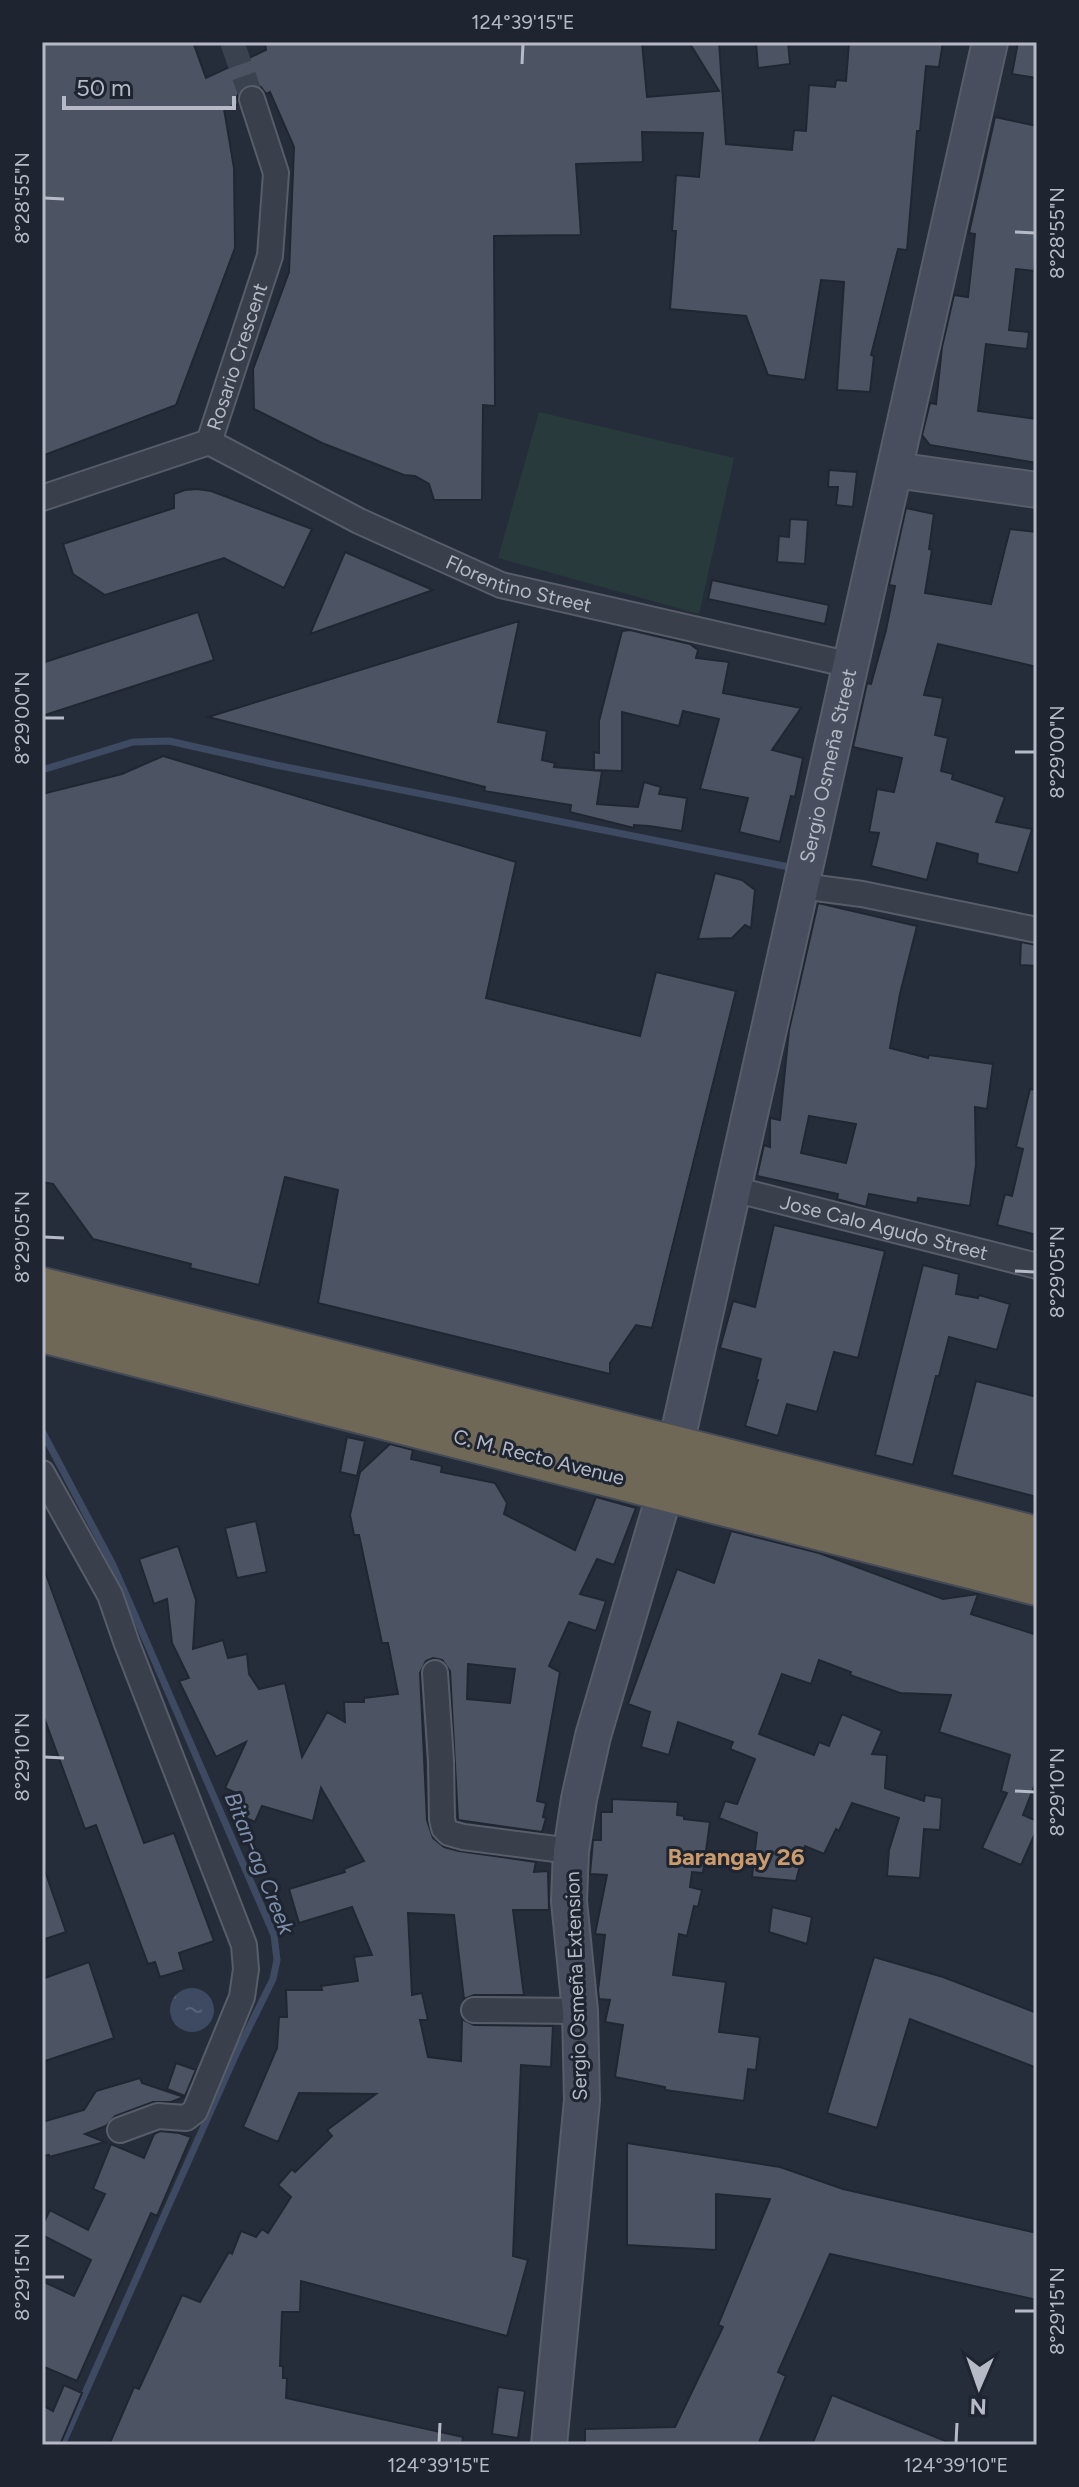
<svg xmlns="http://www.w3.org/2000/svg" width="1079" height="2487" font-family="Figtree,sans-serif">
	<defs>
		<pattern id="water-ripples" width="26" height="14" patternUnits="userSpaceOnUse" patternTransform="scale(2)"><rect width="26" height="14" fill="#3d4a62"/><path d="M2 4q2-2 4 0t4 0M15 11q2-2 4 0t4 0" fill="none" stroke="#576277"/></pattern>
	</defs>
	<rect width="100%" height="100%" fill="#262d3a"/>
	<path fill="#283a3c" d="M539,412L734,458L699,614L498,558Z"/>
	<path fill="url(#water-ripples)" d="M170 2010a22 22 0 1 1 44 0a22 22 0 1 1-44 0Z"/>
	<g fill="none" stroke-linecap="round" stroke-linejoin="round">
		<path stroke="#3d4a62" stroke-width="7" d="M42,770L133,742L169,741L276,765L794,868
			M42,1431L113,1565L274,1935L277,1960L273,1979L236,2054L62,2445"/>
	</g>
	<path fill="#4c5463" stroke="#202632" stroke-width="2" fill-rule="evenodd" d="M42,42H193L206,78L266,50L265,42H559L560,44L642,42L647,97L719,91L689,42H719L726,144L792,150L794,130L806,131L809,85L835,87L836,80L846,81L849,42H943L939,67L926,66L920,131H917L907,250L898,249L871,355L874,356L870,392L837,390L844,282L821,280L805,380L768,375L746,316L670,309L676,231H672L676,175L699,177L703,133L642,132L643,162L576,164L581,235L494,236L495,406L483,405L482,500H434L429,484L415,476L404,475L322,443L254,409L253,369L289,272L294,147L270,92L266,94L261,87L254,84L247,85L240,90L237,97L238,104L224,109L234,168L235,248L176,405L42,456Z
		M756,42H788L790,64L758,68Z
		M1018,42H1037V78L1012,74Z
		M995,117L1037,126V240L1034,271L1016,269L1009,330L1029,332L1027,349L986,344L978,411L1037,419V463L930,445L922,435L930,403L936,404L942,347L954,295L968,297L975,234L969,233Z
		M829,470L857,472L853,507L836,505L838,487H828Z
		M197,489L211,491L312,529L284,588L224,558L105,595L73,574L63,544L174,508V494L185,490Z
		M906,508L934,514L929,549L932,550L925,593L991,604L1010,529L1037,532V667L938,644L924,695L943,698L935,735L948,738L941,771L953,774L952,779L1005,797L996,822L1032,829L1018,873L977,863L978,854L937,843L927,880L871,866L879,833L869,832L877,789L894,792L902,758L853,747L867,683L871,684L886,630L895,586L889,585Z
		M790,519L808,520L805,564L777,562L779,536L789,537Z
		M345,552L433,590L310,634Z
		M712,580L829,605L825,624L708,599Z
		M198,612L214,660L42,716V663Z
		M519,621L498,722L547,731L542,760L555,763L554,767L602,771L597,804L638,807L644,782L661,787L659,794L687,798L682,831L649,826L634,825V828L570,812L571,805L484,791L485,787L208,717Z
		M630,630L690,644L698,650L696,658L729,662L723,693L801,708L772,750L803,758L795,797L791,796L780,842L739,832L748,798L700,789L719,719L683,711L679,726L622,712V771L594,770V752L599,753V721L622,631Z
		M163,756L516,862L486,998L640,1036L656,972L736,991L652,1328L636,1325L610,1363V1374L318,1303L338,1190L285,1177L259,1285L190,1268L191,1264L93,1239L53,1184L42,1182V794L122,774Z
		M715,873L742,880L755,890L751,928L745,925L732,938L698,939Z
		M818,903L917,926L900,994L890,1048L928,1058L929,1055L993,1064L987,1109L975,1107L976,1165L970,1206L918,1198L917,1203L869,1194L866,1207L837,1199L838,1194L757,1176L764,1145L770,1147V1118L780,1120L789,1030ZM809,1116L856,1124L846,1163L801,1153Z
		M1021,942L1037,945V966L1020,965Z
		M1030,1089L1037,1090V1235L997,1225L1005,1194L1012,1196L1023,1149L1016,1147Z
		M774,1225L885,1251L858,1358L834,1352L817,1412L787,1404L778,1436L745,1426L758,1380H756L761,1359L720,1348L733,1301L755,1307Z
		M923,1265L959,1274L956,1294L978,1298L979,1295L1010,1304L997,1350L949,1337L939,1376H936L913,1465L875,1455Z
		M976,1381L1037,1397V1497L952,1475Z
		M347,1437L365,1441L357,1476L340,1472Z
		M390,1444L413,1450L411,1459L442,1466L441,1472L495,1483L507,1503L504,1514L575,1550L596,1497L636,1508L614,1565L597,1559L580,1594L606,1601L596,1631L569,1622L549,1666L560,1672L537,1801L546,1803L543,1817L546,1818L542,1832L458,1820L450,1671L442,1660L433,1658L426,1661L420,1673L427,1820L433,1838L444,1847L459,1851L536,1862L534,1872L548,1871L549,1910H513L524,1995H474L464,1999L454,1915L408,1913L412,1995L422,1993L428,2020H420L428,2057L461,2061L462,2019L474,2025L553,2026L551,2067L521,2065L513,2256L528,2260L507,2336L301,2281L300,2312H282L280,2366H283V2378H287L286,2398L463,2437L462,2445H109L134,2387L139,2389L182,2295L200,2302L229,2252L232,2254L241,2231L256,2237L262,2229L268,2233L291,2197L278,2185L292,2169L295,2172L332,2136L327,2130L376,2094L299,2093L278,2142L243,2127L277,2048L279,2017H287L286,1990H322L321,1986L358,1981L354,1957L372,1955L352,1907L299,1923L289,1889L345,1872L344,1869L364,1861L321,1788L313,1821L262,1806L255,1822L235,1813L243,1796L225,1788L246,1742L216,1757L179,1681L189,1678L172,1643L167,1599L154,1604L139,1559L178,1546L196,1600L193,1649L223,1640L228,1658L247,1654L249,1674L259,1689L285,1683L302,1757L327,1712L345,1722L344,1702H364V1698L398,1694L388,1643H382L359,1535H354L350,1515L360,1472ZM468,1664L515,1669L510,1703L467,1699Z
		M256,1521L267,1572L237,1578L225,1528Z
		M731,1531L819,1553L943,1599L978,1594L971,1614L1037,1635V1779L1023,1815L1037,1821V1829L1021,1865L982,1848L1007,1793L1001,1791L1010,1755L939,1732L951,1695L900,1693L850,1675L851,1672L819,1660L811,1684L782,1674L759,1734L814,1755L819,1742L829,1746L842,1714L882,1731L872,1754L887,1755L885,1788L924,1801L925,1795L942,1798L940,1830L924,1829L920,1878L887,1876L889,1850L899,1818L852,1803L839,1831L836,1829L824,1854L805,1846L796,1881L752,1877L757,1833L719,1818L725,1801L737,1804L755,1759L730,1749L733,1742L678,1722L669,1755L641,1747L650,1712L628,1704L677,1569L714,1583Z
		M44,1569L144,1843L174,1833L214,1941L179,1953L184,1970L160,1977L155,1962L148,1964L96,1825L85,1829L42,1712Z
		M612,1799L678,1802L677,1815L684,1816V1819L710,1822L703,1873L692,1872L690,1887L702,1890L698,1907L694,1906L687,1936L679,1934L673,1975L726,1982L719,2032L760,2037L756,2070L748,2069L744,2101L665,2090V2087L615,2077L623,2025L605,2022L610,2000L599,1999L598,1990L605,1935L595,1934L607,1875L590,1874L593,1840H601V1812H612Z
		M45,1871L66,1932L42,1940V1872Z
		M772,1907L812,1917L807,1944L769,1932Z
		M874,1957L943,1977L1037,2013V2068L910,2019L877,2128L827,2113Z
		M89,1962L114,2038L42,2062V1979Z
		M176,2063L196,2070L185,2096L167,2089Z
		M140,2078L142,2083L184,2097L171,2102H153L115,2116L106,2126L85,2134L105,2142L49,2157V2155L42,2156V2122L84,2110L96,2091Z
		M160,2131L179,2133L191,2137L157,2216L151,2213L77,2381L42,2366V2281L74,2296L91,2260L42,2235V2226L50,2210L88,2230L105,2194L93,2189L111,2144L144,2158L154,2134Z
		M627,2143L780,2167L843,2189L1037,2233V2300L830,2254L778,2372L786,2376L758,2445H585V2429L675,2427L723,2327L718,2325L770,2199L716,2194V2250L627,2245Z
		M64,2385L82,2393L60,2445H42V2405L53,2411Z
		M498,2387L525,2391L518,2438L492,2434Z
		M832,2395L953,2444V2445H812Z"/>
	<g fill="none" stroke-linecap="round" stroke-linejoin="round">
		<path stroke="#3b424f" stroke-width="24" stroke-dasharray="24 12" stroke-linecap="butt" d="M232,42L252,99"/>
		<g stroke="#575d69" stroke-width="28">
			<g id="street">
				<path id="s1" d="M209,442L359,521L501,585L851,665"/>
				<path id="s2" d="M42,498L209,442L270,256L276,173L252,99"/>
				<path d="M801,886L862,894L1037,930"/>
				<path id="s3" d="M733,1189L1037,1266"/>
				<path d="M42,1473L110,1595L127,1644L244,1945L246,1969L242,1997L195,2111L186,2118L158,2116L120,2130"/>
				<path d="M435,1673L441,1761L442,1819L444,1828L449,1833L463,1837L571,1851"/>
				<path d="M474,2010L580,2011"/>
			</g>
		</g>
		<g stroke="#575d69" stroke-width="38">
			<g id="secondary">
				<path d="M895,470L1037,490"/>
				<path id="s4" d="M549,2445L582,2100L580,2011L569,1901L571,1851L579,1799L593,1736L666,1489L990,42"/>
			</g>
		</g>
		<g stroke="#444a56" stroke-width="48">
			<path id="highway" d="M42,1290L1037,1539
				M42,1330L1037,1583"/>
		</g>
		<use href="#street" stroke="#393f4b" stroke-width="24"/>
		<use href="#secondary" stroke="#484e5d" stroke-width="34"/>
		<use href="#highway" stroke="#706857" stroke-width="44"/>
	</g>
	<path fill="none" stroke="#b5bac6" stroke-width="3" d="M522,64L523,44M44,198L64,199M1015,232L1035,233M44,718H64M1015,752H1035M44,1237L64,1238M1015,1271L1035,1272M44,1757L64,1758M1015,1791L1035,1792M44,2277H64M1015,2311H1035M439,2443L440,2423M956,2443L957,2423"/>
	<g text-anchor="middle" stroke-width="6" stroke-linejoin="round" paint-order="stroke">
		<g font-size="20" fill="#b5bac6" stroke="#1e2430">
			<text dy="7" stroke="none"><textPath href="#s2" startOffset="266">Rosario Crescent</textPath></text>
			<text dy="7" stroke="none"><textPath href="#s1" startOffset="342">Florentino Street</textPath></text>
			<text dy="7" stroke="none"><textPath href="#s4" startOffset="1712">Sergio Osmeña Street</textPath></text>
			<text dy="7" stroke="none"><textPath href="#s3" startOffset="156">Jose Calo Agudo Street</textPath></text>
			<text transform="translate(539 1457) rotate(14)" y="7">C. M. Recto Avenue</text>
			<text transform="translate(576 1986) rotate(-92)" y="7">Sergio Osmeña Extension</text>
		</g>
		<g font-size="22" font-style="italic" fill="#7f8fab" stroke="#1e2430">
			<text transform="translate(260 1863) rotate(68)" y="8">Bitan-ag Creek</text>
		</g>
		<g font-size="24" font-weight="bold" fill="#ca9b6c" stroke="#1e2430">
			<text x="736" y="1865">Barangay 26</text>
		</g>
	</g>
	<rect width="1079" height="2487" fill="none" stroke="#1e2430" stroke-width="88"/>
	<g transform="translate(979 2387) rotate(182)" stroke="#1e2430" stroke-width="6" paint-order="stroke">
	<path d="M0-6L14 30L0 20L-14 30Z" fill="#b5bac6"/>
	<text y="-12" font-size="22" font-weight="bold" text-anchor="middle" fill="#b5bac6">N</text>
	</g>
	<path d="M64 96v12h170v-12" fill="none" stroke="#b5bac6" stroke-width="4"/>
	<text x="76" y="96" font-size="24" fill="#b5bac6" stroke="#1e2430" stroke-width="6" paint-order="stroke">50 m</text>
	<rect x="44" y="44" width="991" height="2399" fill="none" stroke="#b5bac6" stroke-width="3"/>
	<g font-size="20" text-anchor="middle" fill="#b5bac6">
		<text x="523" y="29">124°39'15"E</text>
		<text transform="translate(22 198) rotate(-90)" y="7">8°28'55"N</text>
		<text transform="translate(1057 233) rotate(-90)" y="7">8°28'55"N</text>
		<text transform="translate(22 718) rotate(-90)" y="7">8°29'00"N</text>
		<text transform="translate(1057 752) rotate(-90)" y="7">8°29'00"N</text>
		<text transform="translate(22 1237) rotate(-90)" y="7">8°29'05"N</text>
		<text transform="translate(1057 1272) rotate(-90)" y="7">8°29'05"N</text>
		<text transform="translate(22 1757) rotate(-90)" y="7">8°29'10"N</text>
		<text transform="translate(1057 1792) rotate(-90)" y="7">8°29'10"N</text>
		<text transform="translate(22 2277) rotate(-90)" y="7">8°29'15"N</text>
		<text transform="translate(1057 2311) rotate(-90)" y="7">8°29'15"N</text>
		<text x="439" y="2472">124°39'15"E</text>
		<text x="956" y="2472">124°39'10"E</text>
	</g>
</svg>
